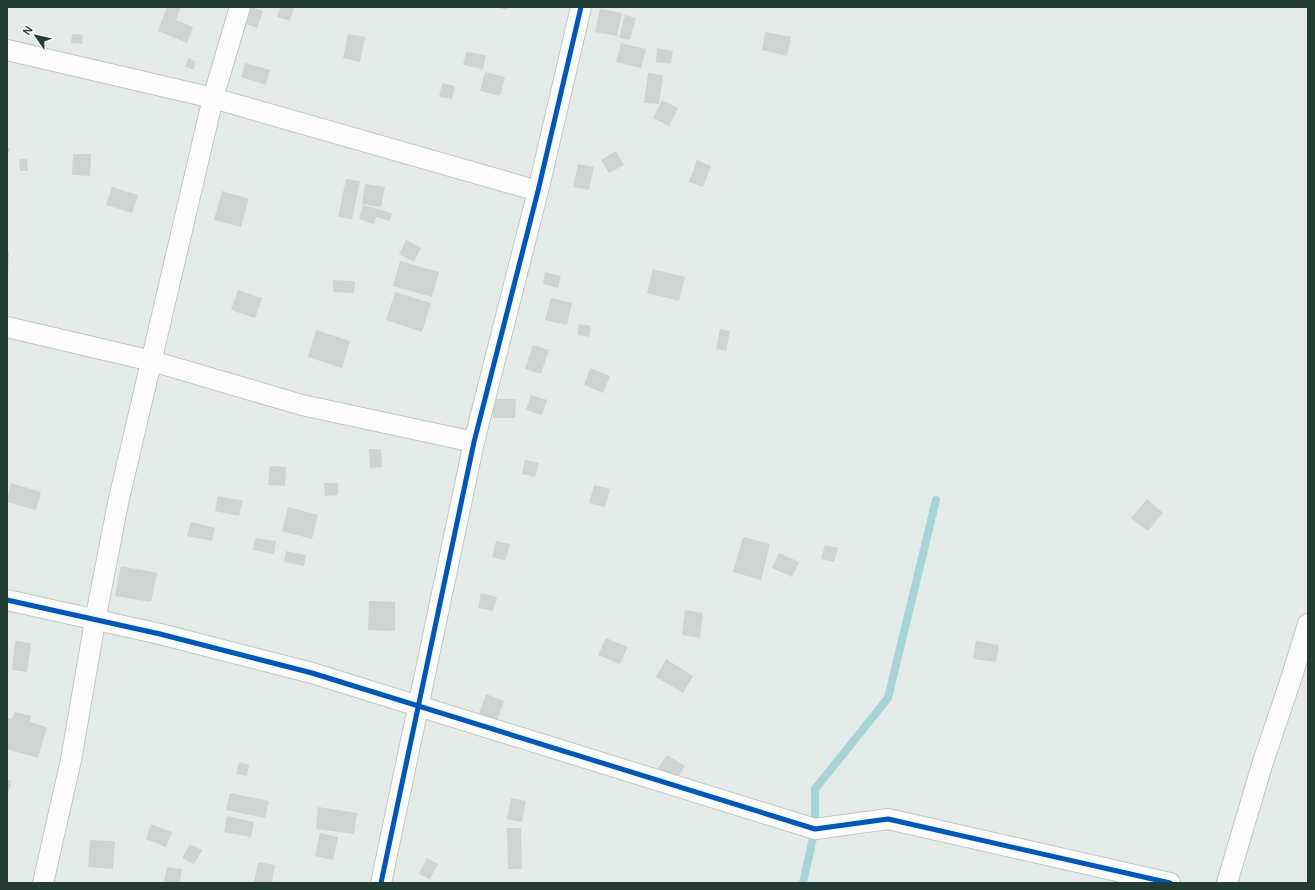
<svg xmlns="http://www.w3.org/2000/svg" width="1315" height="890" font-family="Manrope,sans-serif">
	<rect width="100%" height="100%" fill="#e4eae7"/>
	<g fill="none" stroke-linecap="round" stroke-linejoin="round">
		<path stroke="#a7d5d6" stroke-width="8" d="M803,883L815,829V789L888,698L936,500"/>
	</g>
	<path fill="#cfd3d1" d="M167,7H181L176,20L193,27L187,43L158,31Z
		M251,7L263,11L257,28L246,24Z
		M280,7H294L290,21L277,17Z
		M496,7H507V10Z
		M600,9L622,13L617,36L595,32Z
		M625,15L636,18L630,40L619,38Z
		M765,32L791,37L787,56L762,50Z
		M72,34L83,35L82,44L71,43Z
		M348,34L365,37L360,62L343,58Z
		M621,43L646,49L641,68L616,62Z
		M657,48L673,51L671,64L656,62Z
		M466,52L486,55L483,69L463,65Z
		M189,58L196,62L193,70L185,66Z
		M245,63L270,70L266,85L241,77Z
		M485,72L505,77L500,96L480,91Z
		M648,73L663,75L659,104L644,103Z
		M442,83L455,86L452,99L439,97Z
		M662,100L678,108L669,126L653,118Z
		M7,147L10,149L7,156Z
		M616,151L624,165L609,173L601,160Z
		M73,154H91L90,176L72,175Z
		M19,159H27L28,171H20Z
		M697,160L711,166L703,187L689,182Z
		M578,164L594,167L589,190L573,187Z
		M346,179L360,181L352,219L338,217Z
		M365,184L385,187L381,207L362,204Z
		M112,187L138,195L132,213L106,205Z
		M222,191L249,199L241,227L214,220Z
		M363,205L392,213L390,221L376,217L374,224L359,219Z
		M406,240L421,248L414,262L399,254Z
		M7,252H9L8,277H7Z
		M400,261L439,272L432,297L393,286Z
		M653,269L685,277L679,301L647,293Z
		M545,272L561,276L558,288L543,284Z
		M333,280L355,281L354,293L333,292Z
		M238,290L262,298L255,318L231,310Z
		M395,292L431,303L422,332L386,320Z
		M551,298L572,303L567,325L545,320Z
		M579,324L591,326L589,337L578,335Z
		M720,329L730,331L726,351L716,349Z
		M316,330L350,341L342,368L308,357Z
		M533,345L549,350L541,374L525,369Z
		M590,368L610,376L603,393L584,385Z
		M531,395L547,400L542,415L526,410Z
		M493,399H516L515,418H493Z
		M369,449H381L382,467L370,468Z
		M525,460L539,463L535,477L522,474Z
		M270,466L286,467L285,486L268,485Z
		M11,483L41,492L36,510L7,502Z
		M324,483H338V495L325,496Z
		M594,485L610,489L605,507L589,503Z
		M218,496L243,501L239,516L215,511Z
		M1147,499L1163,513L1148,531L1131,518Z
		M288,507L318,515L312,539L282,531Z
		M191,522L215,528L212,541L187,536Z
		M743,537L770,544L761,580L733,572Z
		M255,538L276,541L274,554L253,550Z
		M496,541L510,544L505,561L492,557Z
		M825,545L838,548L834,562L821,559Z
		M286,551L306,555L304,566L284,562Z
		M779,553L799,562L792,577L772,568Z
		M121,566L157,573L151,602L115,596Z
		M481,593L497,597L493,611L478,608Z
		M369,601L395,602V631L368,630Z
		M685,610L703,613L700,638L682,635Z
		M606,638L628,647L620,664L598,655Z
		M15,641L31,643L27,672L12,670Z
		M976,641L999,645L996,662L973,659Z
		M666,659L693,676L683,693L656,677Z
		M486,694L504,701L496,723L478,717Z
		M15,712L31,716L30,722L47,727L38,758L7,749V718L12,719Z
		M667,755L685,766L676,780L658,768Z
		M239,762L249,765L247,776L236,774Z
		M7,780L12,781L7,796Z
		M230,793L269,801L265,818L226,810Z
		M511,798L526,801L522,822L507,819Z
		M318,807L357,813L354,834L316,829Z
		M227,816L254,822L251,837L224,832Z
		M151,824L172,832L166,847L146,839Z
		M507,828H521L522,869H508Z
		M320,833L338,837L333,860L315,856Z
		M90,840L115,841L113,869L88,867Z
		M190,844L202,850L194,864L182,858Z
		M427,858L438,864L430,879L419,874Z
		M258,862L275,865L272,883H254Z
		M167,867L182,869L180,883H164Z"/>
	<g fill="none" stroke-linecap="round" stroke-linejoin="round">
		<g stroke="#c1c7c4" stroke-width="22">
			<path id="minor" d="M7,50L213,98L538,191
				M7,327L152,361L302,405L474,442
				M7,600L160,634L312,673L815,829L888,819L1170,883
				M43,883L71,760L95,621L118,503L213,98L240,7
				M381,883L474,442L538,191L581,7
				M1227,883L1262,765L1292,676L1308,624"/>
		</g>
		<use href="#minor" stroke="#fbfcfb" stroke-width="20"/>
		<g stroke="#f3f8f5" stroke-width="8">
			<path id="cycleway" d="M7,600L160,634L312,673L815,829L888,819L1170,883
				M381,883L474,442L538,191L581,7"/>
		</g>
		<use href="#cycleway" stroke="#0057b8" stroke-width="5"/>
	</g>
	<rect width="1315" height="890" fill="none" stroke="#233c32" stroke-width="16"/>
	<g transform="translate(36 36) rotate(304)" stroke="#f3f8f5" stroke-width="3" paint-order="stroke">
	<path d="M0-3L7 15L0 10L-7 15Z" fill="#233c32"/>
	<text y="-6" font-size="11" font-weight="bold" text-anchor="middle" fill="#233c32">N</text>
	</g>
</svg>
